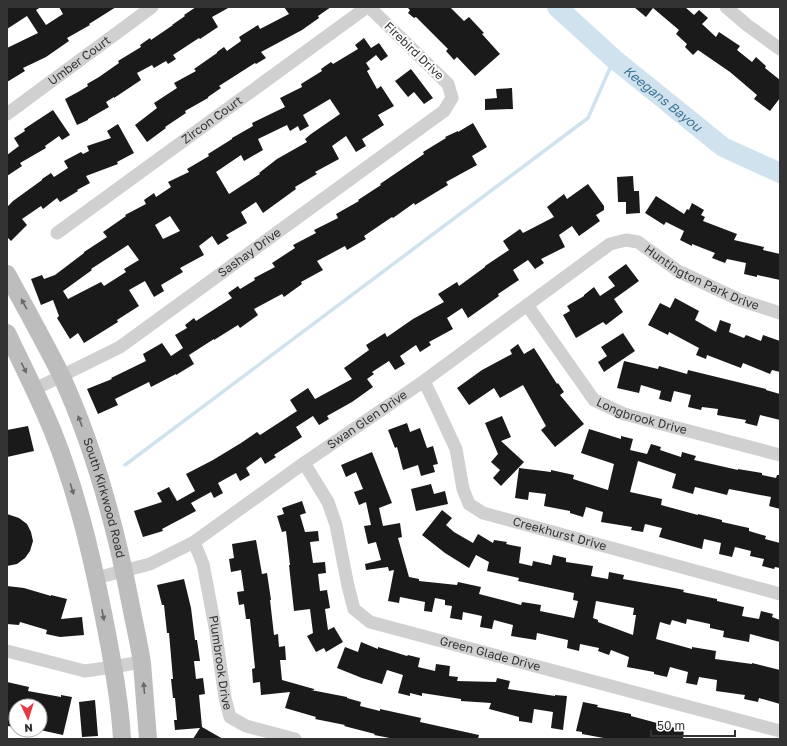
<svg xmlns="http://www.w3.org/2000/svg" width="787" height="746" font-family="'Golos Text',sans-serif">
	<rect width="100%" height="100%" fill="#fff"/>
	<g fill="none" stroke-linecap="round" stroke-linejoin="round">
		<path stroke="#cfe2ee" stroke-width="3.5" d="M125,465L588,118L614,59"/>
		<path stroke="#cfe2ee" stroke-width="20" id="s1" d="M557,7L614,59L723,147L780,173"/>
	</g>
	<path fill="#1a1a1a" fill-rule="evenodd" d="M7,7H41L36,10L46,25L63,14L59,7H116L89,24L90,25L67,38L69,41L46,57L23,68L25,71L7,82V48L38,33L27,16L7,29Z
		M196,7H230L212,17L218,27L200,39L199,38L173,55L176,59L168,64L166,61L154,68L152,65L137,73L141,80L114,98V97L106,102L109,107L88,119V120L77,125L65,99L78,92L88,86L87,84L99,77L119,63L118,61L141,47L140,45L150,38L151,40L173,25H172L185,16L184,15Z
		M284,7H331L318,16L319,18L302,30L261,52L266,58L256,64L255,63L219,86L221,88L208,97V98L185,111L186,113L165,127L166,128L147,142L135,125L157,108L154,103L177,88L174,83L196,71L194,69L217,53V52L224,47L227,51L241,41L239,37L258,25L260,29L289,14Z
		M407,7H450L464,21L469,17L484,33L482,34L500,54L475,76L457,57L454,60L446,51L448,49L416,17L414,18L408,13L410,10Z
		M634,7H685L694,15L699,10L708,18L702,24L716,37L719,32L740,46L737,50L752,62L756,57L766,66L765,68L780,80V98L770,111L754,99L757,95L730,72L698,50L693,55L685,47L687,44L676,34L679,30L653,8L646,17Z
		M364,38L371,48L379,43L388,56L381,61L376,55L366,63L370,69L367,71L377,89L381,86L394,106L378,115L384,125L362,139L366,146L356,152L346,136L332,146L339,159L315,172L317,174L295,187L296,189L263,213L256,202L241,212L247,223L226,235L229,238L218,245L212,236L199,246L204,255L180,268L183,272L161,285L164,291L154,297L145,281L129,290L139,306L117,320L118,322L84,343L78,333L70,339L57,318L59,316L53,300L41,305L31,279L42,275L44,279L55,275L84,253V252L107,237L103,232L126,216L125,215L146,204L144,200L154,193L156,197L171,187L168,182L189,172L187,169L209,156L208,154L232,139V138L253,126L252,123L285,107L280,98L302,87L301,84L322,71L321,69L331,62L333,64L358,49L355,45ZM330,99L340,114L311,134L305,139L307,142L277,159L259,173L260,174L229,194L216,172L241,155L244,161L263,150L258,139L287,125L290,131L298,126L300,131L309,126L303,115ZM170,216L180,231L163,239L155,225ZM128,245L139,260L124,269L126,272L104,286L101,282L68,299L63,291L92,270L91,269Z
		M411,69L433,98L424,104L414,92L408,97L395,81Z
		M512,88L513,109L485,110V99L497,98L496,89Z
		M53,110L70,135L62,140L59,136L45,146L46,148L20,163L22,166L7,176V155L19,146L14,138L25,131L24,129Z
		M473,123L487,147L472,156L477,165L446,182L448,185L415,205L414,203L393,218L392,217L364,236L366,239L347,250L345,246L317,261L323,270L301,282L302,284L284,297L282,294L254,309L258,315L240,328L238,325L214,340V339L189,355L194,364L176,375V374L151,387L149,382L115,399L118,405L98,414L87,389L112,379L111,378L146,361L143,354L162,343L171,356L183,348L175,335L187,328L185,325L194,318L196,321L232,298L228,293L238,286L240,289L255,280L254,278L275,267L272,263L295,248L293,245L316,233L314,230L338,218L336,214L359,201L358,200L381,185L380,184L424,154L423,152L446,138L445,137L458,131V132Z
		M118,124L134,153L117,162L118,164L86,176L90,183L77,190L78,191L60,202L57,198L43,209L41,206L22,219L27,225L11,241L7,237V207L13,201L42,180V179L51,173L54,177L68,168L64,161L81,152L83,154L89,151L87,146L111,138L107,131Z
		M633,176L634,191H639L640,213L626,214V202H618L617,177Z
		M588,184L604,206V210L596,215L600,221L579,236L572,226L559,235L565,247L541,259L544,263L535,269L528,260L513,270L519,280L498,294L499,296L468,318L462,308L447,318L453,329L429,342L431,345L420,352L416,345L400,356L405,364L395,370L389,361L372,372L374,374L367,379L373,387L352,402L327,416L329,419L319,425L313,416L296,427L302,437L274,455L276,457L265,464L261,457L246,468L250,475L240,481L236,473L218,483L223,493L214,498L211,492L191,503L196,511L162,529L163,531L143,537L134,511L162,502L157,493L169,487L177,501L195,491L186,474L213,460L241,443L257,432L260,435L297,411L290,400L308,388L315,399L352,379L344,368L369,350L366,345L385,333L387,337L413,319L444,302L438,294L457,282L459,286L485,267V266L509,250L503,241L520,229L523,233L554,217L547,207L564,194L567,199Z
		M656,196L684,214L687,209L689,210L692,203L704,210L701,215L705,217L703,221L737,234L734,240L764,247L763,250L780,254V280L757,275V277L744,274L746,263L727,259L725,263L712,258L715,253L692,244V246L680,240L684,231L666,222L664,225L645,213Z
		M626,264L639,281L614,299L623,312L606,325L603,322L576,338L563,315L570,311L567,306L584,296V295L594,287L600,296L615,286L608,277Z
		M675,298L699,311L695,320L716,332L720,320L731,324L729,332L744,338L746,335L761,341L763,335L780,341V372L772,370L770,374L743,363L741,368L707,355L706,359L696,355L699,348L669,332L668,335L648,325L660,303L670,308Z
		M623,333L635,351L604,372L598,362L607,356L601,347Z
		M518,344L524,354L534,348L557,384L558,383L564,392L560,395L584,424L555,447L541,430L546,426L523,385L500,398L494,388L469,405L457,388L482,370L512,354L510,350Z
		M624,361L658,369L659,366L687,374L688,370L766,389V390L780,394V420L760,415L757,426L745,423L746,420L717,415L718,409L702,407L701,410L688,407L691,395L674,391L671,402L659,399L661,391L641,385L639,393L617,388Z
		M502,416L511,437L501,441L524,462L501,486L493,478L500,470L491,462L498,454L485,423Z
		M407,423L410,432L420,428L427,448L433,446L438,464L433,465L435,472L421,476L418,465L403,470L397,447L395,448L388,430Z
		M28,426L34,451L7,457V430Z
		M589,429L621,439V436L633,439L630,450L647,454L651,444L661,447L660,450L681,457L682,452L696,456L694,460L738,470V469L762,473V475L776,478L777,475H780V509L769,506L771,497L729,489L727,495L695,487L693,494L672,488L676,474L638,461L630,492L662,499L661,505L698,515V514L722,520V522L749,528V531L766,536L765,539L780,543V568L775,567L774,569L762,566L764,559L750,556L751,551L735,547L732,557L719,554L721,543L704,539L702,549L659,537L662,528L645,524L643,532L631,530L632,527L601,522L603,512L586,507L583,517L570,513V511L544,506L546,494L529,492L528,500L515,498L519,468L551,472V470L574,475L573,479L608,490L614,464L581,453Z
		M372,452L392,503L379,508L383,526L400,523L402,537L398,538L409,577L419,579V581L457,585L458,582L481,587L479,594L521,605L522,602L541,605L540,611L574,618L578,601L573,600L574,593L518,581L519,578L487,571L489,562L476,555L469,568L445,553L422,535L442,510L452,518L446,525L454,532L473,543L478,534L493,543L494,540L507,542L506,544L521,547L519,563L532,566L533,561L551,565L553,555L566,558V562L593,566L591,576L608,579L609,572L624,575L623,579L674,588L684,590L683,592L717,599V601L744,607L742,616L759,619L761,611L773,614L772,617L780,620V642L750,634L749,642L723,637L724,631L710,628V624L687,619L686,624L672,620L670,625L660,622L656,639L692,649V647L716,651L715,659L752,664V663L780,670V704L759,698L758,702L744,699L745,695L716,691L717,680L699,677L697,685L686,683L688,672L670,667L667,677L654,674V672L627,667L629,657L611,650L609,655L598,651L599,648L580,644L579,651L567,648L568,640L537,633L536,640L511,636L513,625L494,620L492,629L480,627L482,616L463,612L462,620L450,618L452,606L445,605V600L435,598L432,612L424,611L425,602L400,597L399,603L388,601L394,570L389,571L388,567L366,570L365,564L381,560L376,542L368,544L364,526L371,525L366,502L359,505L354,492L363,489L356,472L346,477L341,465ZM596,601L634,608L633,615H636L633,635L598,622V620L593,618Z
		M431,484L434,494L445,491L448,504L416,511L411,489Z
		M302,501L306,513L300,515L305,532L318,531L319,541L310,542L313,563L325,562L326,573L318,574L320,591L327,590L330,608L325,609L328,630L334,627L343,642L326,652L324,648L316,652L307,636L313,633L310,609L294,611L289,565H290L286,531L282,532L277,516L284,514L282,508Z
		M7,514L19,518L27,524L31,532L33,541L30,551L25,558L17,564L7,566Z
		M256,540L262,574L267,573L271,600H270L274,635L278,634L279,647L285,646L286,660H280L282,680L314,689V690H311L347,697V698L361,702L360,706L380,711V709L421,718L420,722L479,735L478,739H395L374,735L375,734L344,726L345,725L315,719L316,717L285,708L290,692L261,695L260,682L253,683L252,669L255,668L250,619H246L244,604L239,605L237,592L244,591L241,570L231,572L229,559L234,558L232,544Z
		M184,579L191,608L195,640H197L200,661H194L196,679L203,678L205,694L199,695L202,727L223,739H193L200,728L175,730L174,720H177L175,698H173L171,679H173L169,633H167L164,605H162L157,585Z
		M7,586L24,588L51,596V595L67,599L61,619L82,617L84,635L60,637L46,634L47,630L20,622L19,625L7,624L8,618H7Z
		M361,642L378,649V647L407,656L408,655L420,658L418,667L435,671L436,664L450,666L449,676L458,677L457,681L496,682L497,678L510,681L508,689L555,696V695L567,696L563,730L551,728L553,712L534,709L532,723L519,721V717L489,709L491,703L461,701V699L422,693V696L410,693V696L398,693L403,675L387,670L382,684L362,678L337,668L345,647L358,652Z
		M7,682L29,687L28,691L61,697V695L72,697L63,735L40,730V706H16V727L7,726Z
		M95,700L98,736L82,737L79,702Z
		M583,702L598,705L597,707L631,714V716L657,723L656,725L684,729L683,739H609L582,734V732L576,731Z"/>
	<g fill="none" stroke-linecap="round" stroke-linejoin="round">
		<g stroke="#d0d0d0" stroke-width="13">
			<path d="M726,7L747,25L780,49"/>
			<path id="s2" d="M7,114L152,7"/>
			<path id="s3" d="M57,233L367,7"/>
			<path id="s4" d="M527,305L594,400L624,414L780,455"/>
			<path id="s5" d="M424,381L437,408L456,449L463,489L469,504L483,513L780,594"/>
			<path id="s6" d="M35,389L120,347L444,111L452,98L448,84L369,7"/>
			<path id="s7" d="M304,463L328,502L336,525L348,586L354,609L370,622L780,731"/>
			<path id="s8" d="M194,542L203,564L215,627L225,698L230,717L246,726L295,739"/>
			<path id="s9" d="M96,578L150,564L194,542L304,463L424,381L610,244L626,240L638,242L678,271L740,300L780,313"/>
			<path d="M7,651L85,671L113,667L141,662"/>
		</g>
		<g stroke="#bdbdbd" stroke-width="18">
			<path id="s10" d="M7,274C25,307 44,341 61,375C94,447 115,524 130,601C134,622 139,643 142,663C144,689 146,714 148,739"/>
			<path d="M7,333C23,366 39,398 53,432C78,495 93,561 106,628C113,665 120,702 122,739"/>
		</g>
	</g>
	<defs><path id="oneway-solid" d="M-6-.8H1V-3.2L6.5 0L1 3.2V.8H-6Z"/></defs>
	<g fill="#6a6a6a">
		<use href="#oneway-solid" transform="translate(24 304) rotate(-119)"/>
		<use href="#oneway-solid" transform="translate(24 368) rotate(64)"/>
		<use href="#oneway-solid" transform="translate(80 421) rotate(-111)"/>
		<use href="#oneway-solid" transform="translate(72 489) rotate(72)"/>
		<use href="#oneway-solid" transform="translate(103 615) rotate(79)"/>
		<use href="#oneway-solid" transform="translate(144 688) rotate(-95)"/>
	</g>
	<g text-anchor="middle" stroke-width="4" stroke-linejoin="round" paint-order="stroke">
		<g font-size="12" fill="#333" stroke="#fff">
			<text transform="translate(414 51) rotate(44)" y="4">Firebird Drive</text>
			<text dy="4" stroke="none"><textPath href="#s2" startOffset="90">Umber Court</textPath></text>
			<text dy="4" stroke="none"><textPath href="#s3" startOffset="192">Zircon Court</textPath></text>
			<text dy="4" stroke="none"><textPath href="#s6" startOffset="255">Sashay Drive</textPath></text>
			<text dy="4" stroke="none"><textPath href="#s9" startOffset="719">Huntington Park Drive</textPath></text>
			<text dy="4" stroke="none"><textPath href="#s4" startOffset="167">Longbrook Drive</textPath></text>
			<text dy="4" stroke="none"><textPath href="#s9" startOffset="317">Swan Glen Drive</textPath></text>
			<text dy="4" stroke="none"><textPath href="#s10" startOffset="245">South Kirkwood Road</textPath></text>
			<text dy="4" stroke="none"><textPath href="#s5" startOffset="228">Creekhurst Drive</textPath></text>
			<text dy="4" stroke="none"><textPath href="#s7" startOffset="301">Green Glade Drive</textPath></text>
			<text dy="4" stroke="none"><textPath href="#s8" startOffset="124">Plumbrook Drive</textPath></text>
		</g>
		<g font-size="13" font-style="italic" fill="#3f7597" stroke="#fff">
			<text dy="5" stroke="none"><textPath href="#s1" startOffset="140">Keegans Bayou</textPath></text>
		</g>
	</g>
	<rect width="787" height="746" fill="none" stroke="#333333" stroke-width="16"/>
	<g transform="translate(28 718) rotate(176)"><circle r="19" fill="#ffffff" stroke="#adadad"/>
	<path d="M0-3L7 15L0 10L-7 15Z" fill="#e63946"/>
	<text y="-6" font-size="11" font-weight="bold" text-anchor="middle" fill="#333333">N</text>
	</g>
	<path d="M651 730v6h84v-6" fill="none" stroke="#333333" stroke-width="2"/>
	<text x="657" y="730" font-size="12" fill="#333333" stroke="#ffffff" stroke-width="3" paint-order="stroke">50 m</text>
</svg>
